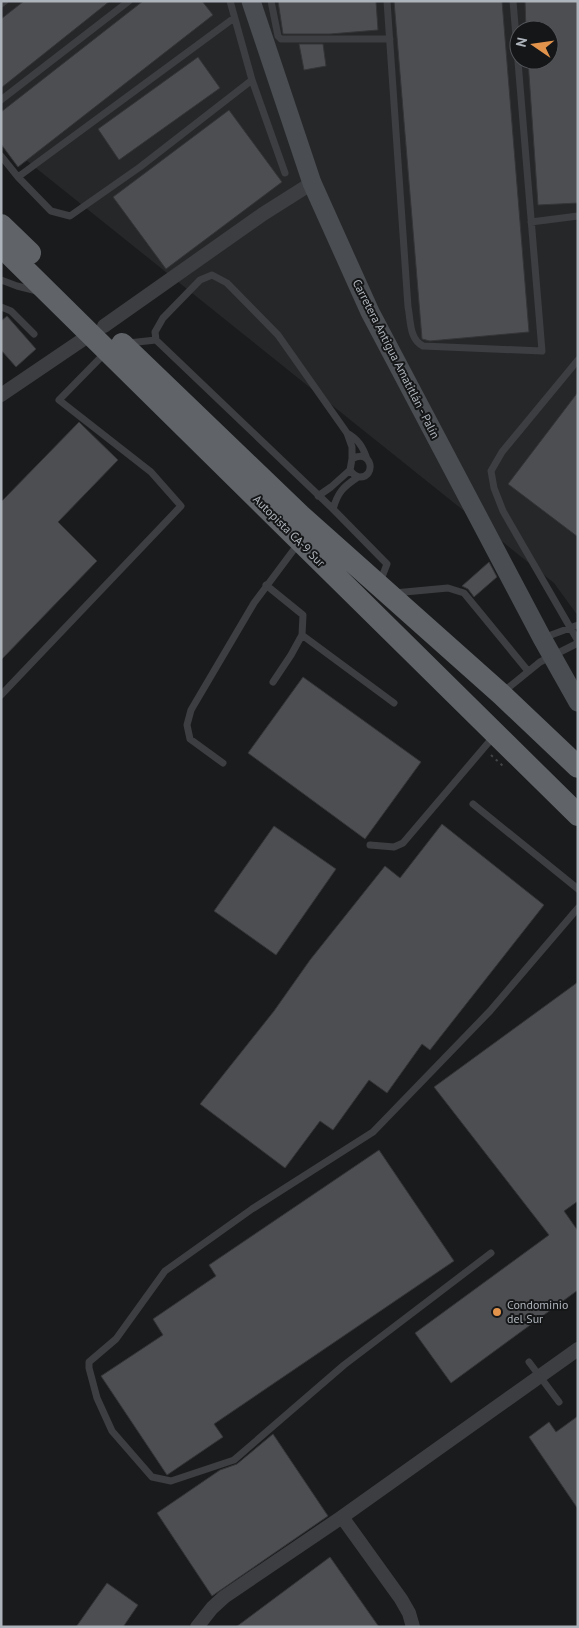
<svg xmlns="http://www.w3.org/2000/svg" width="579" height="1628" font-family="'PT Sans',sans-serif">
	<rect width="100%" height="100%" fill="#1a1b1c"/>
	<path fill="#262729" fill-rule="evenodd" d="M1,1H578V616L554,583L1,140ZM519,30H549V60H519Z"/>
	<path fill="#4c4e51" stroke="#353538" d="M24,1H110L1,88V19Z
		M143,1H202L213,15L18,167L1,144V112Z
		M278,1H376L378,30L330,34H283Z
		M394,1H502L529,332L430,341L422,339Z
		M525,1H578V203L538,205L528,60H549V30H526Z
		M299,44H323L326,66L304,70Z
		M198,57L220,88L119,160L98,129Z
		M229,110L282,182L166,269L113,197Z
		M7,316L36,349L16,367L1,350V321Z
		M578,392V537L508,484Z
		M79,422L118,460L58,522L97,561L1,660V502Z
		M489,562L497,577L474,597L468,589L462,586Z
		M303,677L421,762L365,839L248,753Z
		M442,824L544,905L430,1050L422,1044L387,1093L369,1080L333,1130L320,1121L285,1168L200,1104L274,1011L310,960L385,866L400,878Z
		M274,826L336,869L276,955L214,911Z
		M578,982V1201L564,1211L578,1231V1290L451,1383L415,1333L549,1235L434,1087Z
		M379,1150L454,1261L214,1424L223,1437L167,1475L101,1376L163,1335L153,1319L216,1276L209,1265Z
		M578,1416V1509L529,1437L549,1422L556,1432Z
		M273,1434L328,1516L212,1596L157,1513L220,1470L237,1464Z
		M330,1557L379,1627H236Z
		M107,1583L138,1605L123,1627H76Z"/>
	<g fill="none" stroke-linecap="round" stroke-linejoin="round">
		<path stroke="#424548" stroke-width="2" stroke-dasharray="2.5 4" stroke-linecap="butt" d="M491,755L504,767"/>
		<path stroke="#3c3e41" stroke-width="7" d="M271,1L278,36L281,39H390
			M387,1L408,307C411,321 409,339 423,346L542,351L513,1
			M1,4L5,1
			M252,80L285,173
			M1,100L129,1
			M1,156L18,177L51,211L70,216L140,167L252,80L230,1
			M18,177L234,18
			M531,222L578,216
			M1,280L17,286L37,291
			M1,307L11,311L34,334
			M156,340L155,332L163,318L200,280L212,275L227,283L278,335L347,433L352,447V459
			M128,343L156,340L333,509L387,564L380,582
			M578,360L502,452L491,471L494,488L503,511L578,641
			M347,433C358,439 363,447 367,459
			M318,496L331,487L350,470L352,459C372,447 377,478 359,477C355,476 352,473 350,470
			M333,509C338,492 343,487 358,477
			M266,585L303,615L302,635L291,655L273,682
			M394,593L448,588L464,593L528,671
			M302,635L394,703
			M543,638L578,625
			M503,692L540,662L578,643
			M1,695L181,506L151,472L59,400L106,352
			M223,763L190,739L187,725L191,710L254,603L298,544
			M473,804L578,889
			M370,845L394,847L403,843L494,736
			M491,1253L344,1365L234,1460L171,1481L152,1477L112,1431L97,1398L89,1368V1362L116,1339L165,1271L252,1209L373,1132L490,1011L578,908
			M529,1362L559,1402"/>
		<path stroke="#3c3e41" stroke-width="14" d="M104,326L263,214L312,183
			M1,395L91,334
			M342,1517L401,1599L409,1613L413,1627
			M197,1627L212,1608L224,1597L342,1517L578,1349"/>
		<path stroke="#4a4d51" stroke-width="19" d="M251,1L312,183L370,312L542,638L578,702"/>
		<path stroke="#606469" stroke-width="22" d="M1,225L30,253
			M1,246L578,815
			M122,344L300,515L501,694L578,767"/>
	</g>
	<circle fill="#e3944c" stroke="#151617" stroke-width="2" cx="497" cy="1312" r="5"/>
	<g text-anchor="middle" stroke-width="4" stroke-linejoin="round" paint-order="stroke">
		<g font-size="12" fill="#aeb4bb" stroke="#151617">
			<text transform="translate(396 359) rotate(63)" y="4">Carretera Antigua Amatitlán - Palín</text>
			<text transform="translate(289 531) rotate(45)" y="4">Autopista CA-9 Sur</text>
		</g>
		<g font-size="12" fill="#aeb4bb" stroke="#151617" text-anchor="start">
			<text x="507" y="1309">Condominio<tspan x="507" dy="14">del Sur</tspan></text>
		</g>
	</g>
	<rect width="579" height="1628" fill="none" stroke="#aeb4bb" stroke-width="5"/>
	<g transform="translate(534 45) rotate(283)"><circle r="24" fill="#151617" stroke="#525559"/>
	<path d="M0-4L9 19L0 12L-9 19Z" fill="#e3944c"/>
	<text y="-8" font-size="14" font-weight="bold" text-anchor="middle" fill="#aeb4bb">N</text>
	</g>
</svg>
